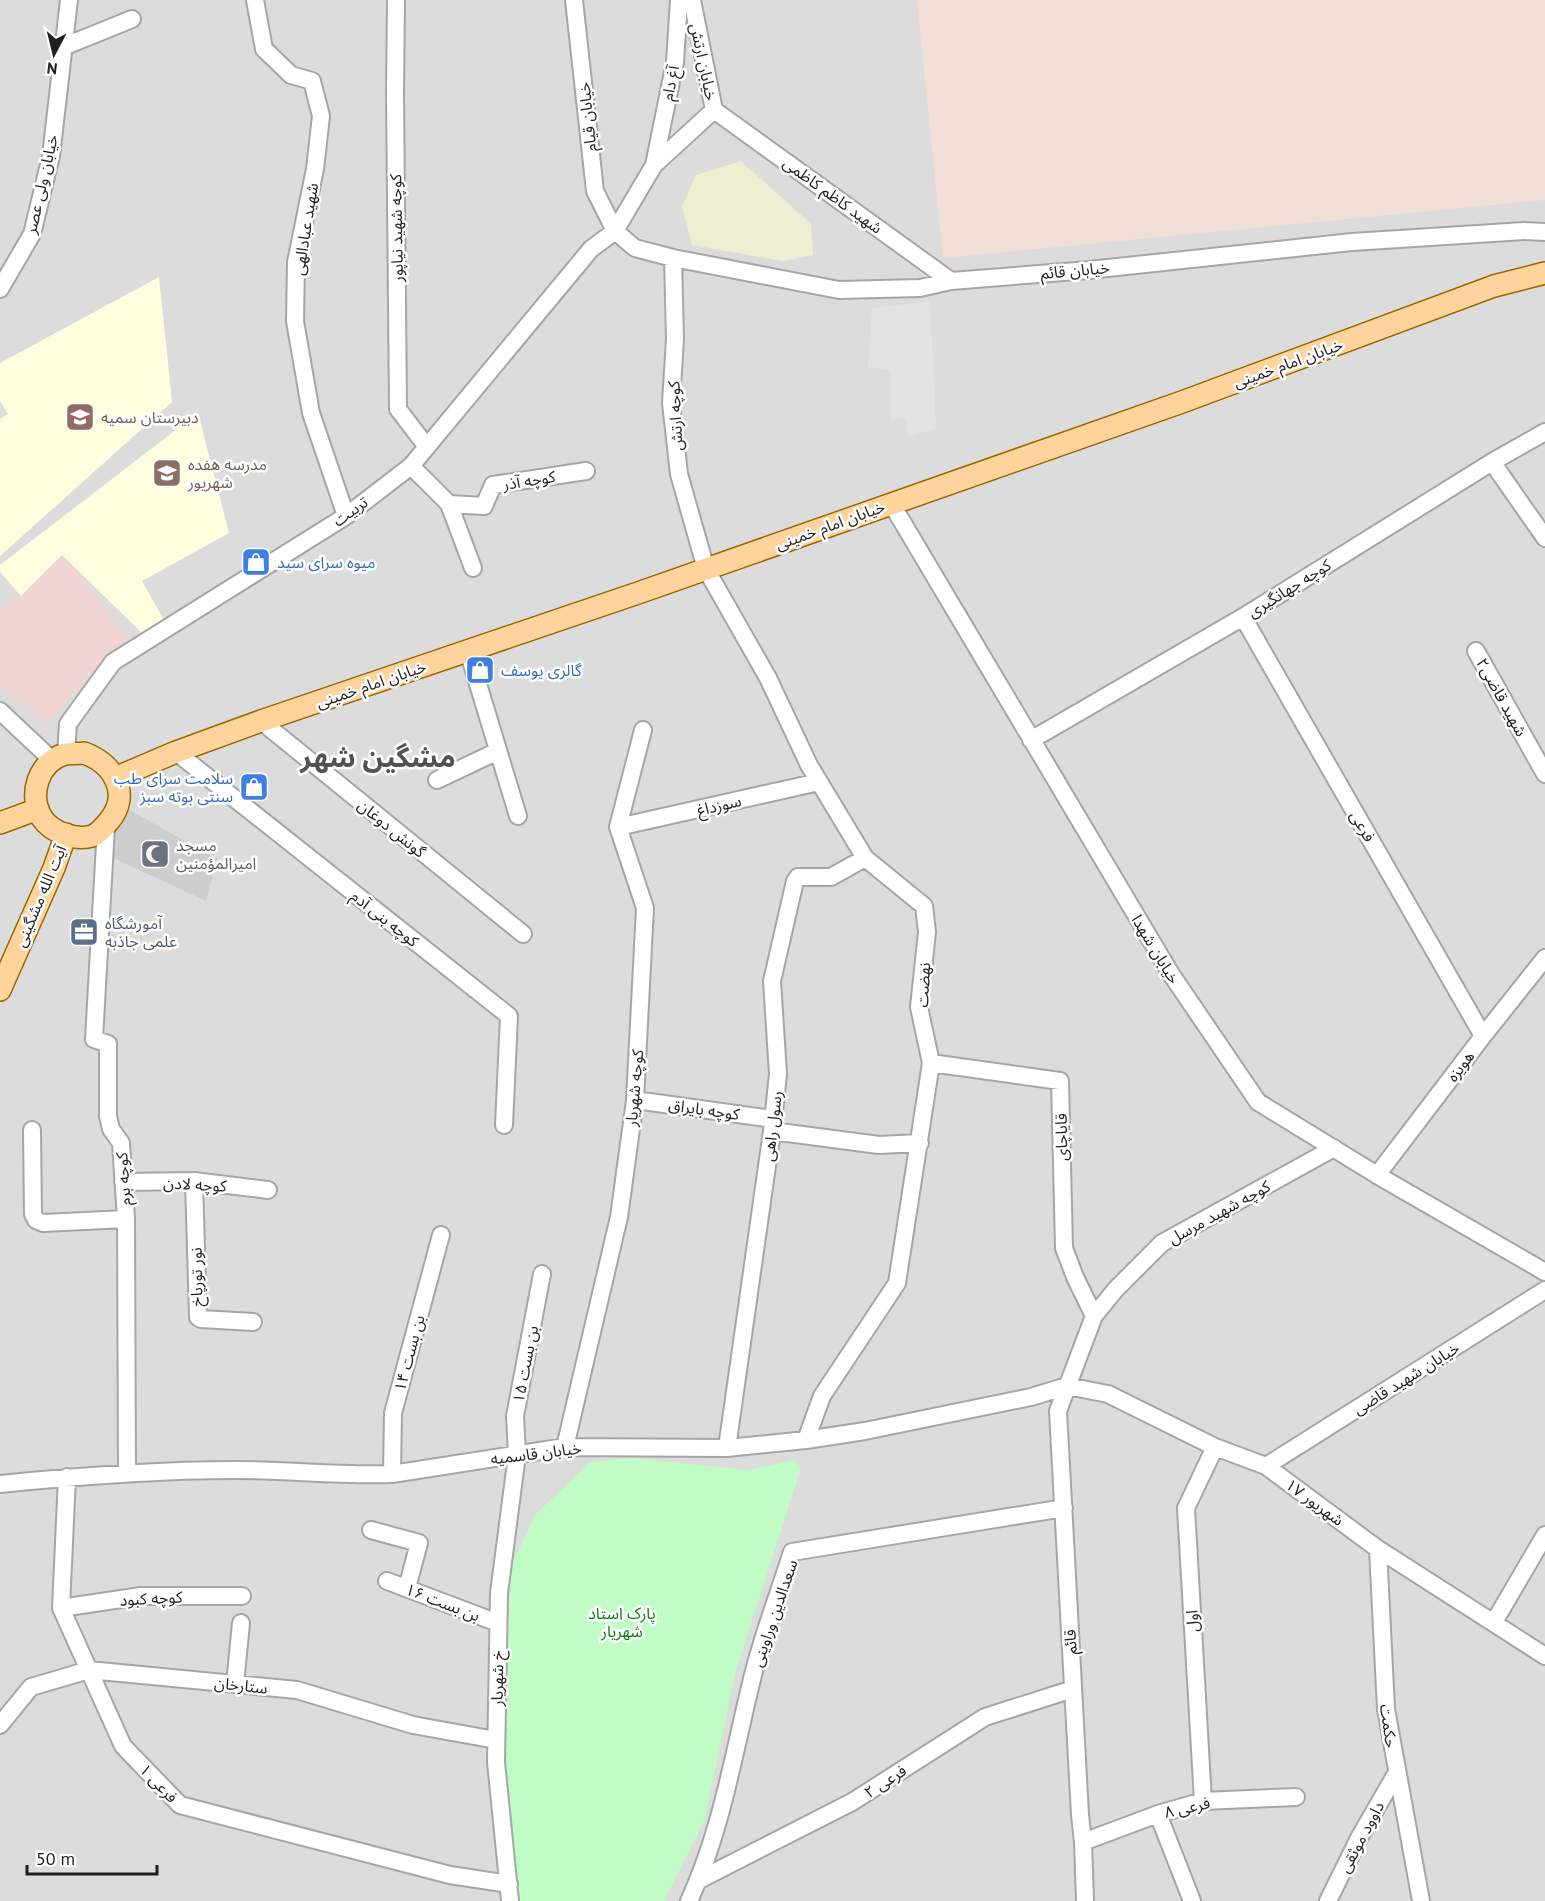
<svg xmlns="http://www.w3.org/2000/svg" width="1545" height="1901" font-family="'PT Sans','Noto Sans Arabic',sans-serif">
	<rect width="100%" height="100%" fill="#f0ece5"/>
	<path fill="#dddcdc" d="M0,0H1545V1901H0Z"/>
	<path fill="#f1d5d4" d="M62,555L130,639L105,657L47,724L0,684V612Z"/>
	<path fill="#ffffdf" d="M159,277L172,402L0,556V419L8,414L0,401V363Z
		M198,413L229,533L142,581L165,622L145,636L62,555L21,596L0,572V565Z"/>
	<path fill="#cdcdcd" d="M126,808L217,859L206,901L92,848L117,832Z"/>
	<path fill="#f2dfd8" d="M917,0H1545V200L943,258Z"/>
	<path fill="#edefd0" d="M741,161L811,224L813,255L783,261L692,245L682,206L696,175Z"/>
	<path fill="#c1fbc6" d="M633,1458L749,1470L795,1460L801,1468L735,1674L705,1819L664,1901H511L496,1762L499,1593L535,1515L590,1462Z"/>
	<path fill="#e3e3e3" d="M930,301L936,428L908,437L906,418L891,420V371L868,367L872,308Z"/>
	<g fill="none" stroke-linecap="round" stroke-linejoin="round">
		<g stroke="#a6a6a6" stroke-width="20">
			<path id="minor" d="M255,0L264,49L291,75L312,81L321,116L315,169L296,262L295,321L311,413L346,516
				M396,0L395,93L398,409L427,447
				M574,0L595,191L615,231L635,248L673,258L839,290L920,288L951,281L1089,270L1352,242L1524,231L1545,232
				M692,0L714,110
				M63,47L132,19
				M714,110L951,281
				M654,165L675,62L679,0
				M673,258L675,339L671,403L679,474L706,569L768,678L809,765L865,858L924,906L927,932L919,1007L931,1063L897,1283L822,1396L806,1440
				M0,289L32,234L51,156L69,0
				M1492,462L1545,538
				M411,466L449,504L473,568
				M891,503L1171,974L1258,1102L1377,1175L1545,1272
				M449,504L484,506L493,485L586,471
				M1243,617L1483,1036
				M468,651L518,816
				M1476,651L1545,774
				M0,711L53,761
				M261,721L523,934
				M1031,740L1243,617L1492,462L1545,432
				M176,752L509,1016L504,1125
				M66,754L68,724L113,662L346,516L411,466L591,249L615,231L654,165L714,110
				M437,780L498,751
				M106,826L94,1039L108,1044V1116L111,1129L121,1143L126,1219L127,1473
				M618,827L819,782
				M931,1063L1060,1081L1064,1248L1075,1277L1094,1316
				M635,1100L773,1119
				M32,1130L33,1214L36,1220L43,1223L126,1219
				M772,1131L879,1145L920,1143
				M1377,1175L1483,1036L1545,958
				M194,1181L198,1317L201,1319L253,1322
				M123,1182L194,1181L268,1190
				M565,1447L619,1217L635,1100L645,908L618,827L643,730
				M727,1448L772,1131L778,1074L772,981L795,881L798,877H831L865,858
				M1266,1466L1545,1290
				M392,1474L393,1413L441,1235
				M67,1477L61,1608L123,1746L180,1805L450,1875L509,1884
				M0,1484C79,1476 158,1470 237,1470C289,1470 340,1476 392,1474L565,1447L727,1448L806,1440L865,1431L1031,1397L1067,1386L1108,1394L1215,1447L1266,1466L1378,1549L1545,1656
				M371,1530L419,1543L407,1588
				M1378,1549L1386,1709L1421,1901
				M387,1581L498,1623
				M61,1608L141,1596H242
				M1494,1622L1545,1535
				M235,1684L241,1623
				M0,1725L31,1687L89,1670L297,1690L413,1725L496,1740
				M1203,1801L1186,1508L1215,1447
				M1158,1814L1192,1901
				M1083,1842L1158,1814L1203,1801L1296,1797
				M699,1880L852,1802L985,1717L1073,1689
				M510,1901L496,1762L499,1593L517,1455L515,1416L542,1274
				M689,1901C722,1830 734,1751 753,1675C763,1634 779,1593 792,1552L1064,1508
				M1085,1901L1083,1842L1080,1815L1058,1411L1094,1316L1116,1289L1162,1243L1334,1148
				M1328,1901L1359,1838L1396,1774"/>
		</g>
		<g stroke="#9a6800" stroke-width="24">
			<path id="major" d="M84,753C113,763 132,794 109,821C105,826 98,834 92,836C75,841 51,832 42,818C28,795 38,762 65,754C71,753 78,754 84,753Z
				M115,778L176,752L261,721L638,593L1182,402L1494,286L1545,273
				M0,823L38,809
				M0,990L54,868L66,834"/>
		</g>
		<use href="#minor" stroke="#fff" stroke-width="16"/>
		<use href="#major" stroke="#fed49c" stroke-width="21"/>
	</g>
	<defs>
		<g id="school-square" transform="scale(1.5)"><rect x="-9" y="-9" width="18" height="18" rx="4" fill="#8d6e63" stroke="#fff"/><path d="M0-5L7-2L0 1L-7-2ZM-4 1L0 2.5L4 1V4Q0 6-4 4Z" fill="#fff"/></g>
		<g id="shop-square" transform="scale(1.5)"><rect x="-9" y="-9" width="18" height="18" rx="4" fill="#3f7fe0" stroke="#fff"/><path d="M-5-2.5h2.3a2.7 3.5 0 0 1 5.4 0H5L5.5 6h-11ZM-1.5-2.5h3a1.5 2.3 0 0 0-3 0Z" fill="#fff"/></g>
		<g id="mosque-square" transform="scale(1.5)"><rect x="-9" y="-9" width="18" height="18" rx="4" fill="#6b7280" stroke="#fff"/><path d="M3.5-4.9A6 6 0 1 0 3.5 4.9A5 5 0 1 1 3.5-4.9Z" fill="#fff"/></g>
		<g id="office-square" transform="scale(1.5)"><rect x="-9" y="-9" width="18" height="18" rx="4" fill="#5c6f8a" stroke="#fff"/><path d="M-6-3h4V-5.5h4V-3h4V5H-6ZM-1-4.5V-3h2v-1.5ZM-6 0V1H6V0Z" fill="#fff"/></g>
	</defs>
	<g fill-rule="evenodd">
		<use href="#school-square" x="80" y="417"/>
		<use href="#school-square" x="167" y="473"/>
		<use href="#shop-square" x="256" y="562"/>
		<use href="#shop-square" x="480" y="670"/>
		<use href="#shop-square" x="254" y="787"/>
		<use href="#mosque-square" x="155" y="854"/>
		<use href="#office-square" x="84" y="932"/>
	</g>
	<g text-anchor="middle" stroke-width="5" stroke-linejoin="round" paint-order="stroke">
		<g font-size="16" fill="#1f1f1f" stroke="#fff">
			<text transform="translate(704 62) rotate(78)" y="6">خیابان ارتش</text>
			<text transform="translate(670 83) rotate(-79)" y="6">آغ دام</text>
			<text transform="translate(587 117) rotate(-96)" y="6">خیابان قیام</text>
			<text transform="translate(41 184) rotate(-77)" y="6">خیابان ولی عصر</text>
			<text transform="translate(833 195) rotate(36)" y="6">شهید کاظم کاظمی</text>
			<text transform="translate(396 228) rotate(-91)" y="6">کوچه شهید نیاپور</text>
			<text transform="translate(305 229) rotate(-81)" y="6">شهید عبادالهی</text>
			<text transform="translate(1075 270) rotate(-5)" y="6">خیابان قائم</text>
			<text transform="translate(1288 363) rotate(-20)" y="6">خیابان امام خمینی</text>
			<text transform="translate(675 416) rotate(-93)" y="6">کوچه ارتش</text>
			<text transform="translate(529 480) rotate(-9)" y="6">کوچه آذر</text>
			<text transform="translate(350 511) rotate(-36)" y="6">تربیت</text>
			<text transform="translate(830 525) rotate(-20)" y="6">خیابان امام خمینی</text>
			<text transform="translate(1289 588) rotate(-32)" y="6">کوچه جهانگیری</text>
			<text transform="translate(371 684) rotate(-19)" y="6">خیابان امام خمینی</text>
			<text transform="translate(1502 697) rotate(61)" y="6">شهید قاضی۲</text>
			<text transform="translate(719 805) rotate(-13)" y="6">سوزداغ</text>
			<text transform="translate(1363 826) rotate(60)" y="6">فرعی</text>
			<text transform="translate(392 828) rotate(39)" y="6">گونش دوغان</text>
			<text transform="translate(40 896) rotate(-67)" y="6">آیت الله مشگینی</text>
			<text transform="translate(385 918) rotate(38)" y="6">کوچه بنی آدم</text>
			<text transform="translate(1156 949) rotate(59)" y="6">خیابان شهدا</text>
			<text transform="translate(923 985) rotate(-87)" y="6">نهضت</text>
			<text transform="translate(1460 1066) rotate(-53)" y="6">هویزه</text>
			<text transform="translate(634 1088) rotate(-85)" y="6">کوچه شهریار</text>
			<text transform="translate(704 1109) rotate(8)" y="6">کوچه بایراق</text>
			<text transform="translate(772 1126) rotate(-83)" y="6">رسول راهی</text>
			<text transform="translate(1061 1137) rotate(-91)" y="6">قایاچای</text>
			<text transform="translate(123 1179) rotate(-94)" y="6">کوچه برم</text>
			<text transform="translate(195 1184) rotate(3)" y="6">کوچه لادن</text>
			<text transform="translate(1219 1212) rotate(-29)" y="6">کوچه شهید مرسل</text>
			<text transform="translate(196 1277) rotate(-91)" y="6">نور تورپاخ</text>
			<text transform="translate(409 1353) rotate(-75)" y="6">بن بست ۱۴</text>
			<text transform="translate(525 1364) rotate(-79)" y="6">بن بست ۱۵</text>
			<text transform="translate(1406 1378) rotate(-32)" y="6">خیابان شهید قاضی</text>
			<text transform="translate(536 1453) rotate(-7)" y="6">خیابان قاسمیه</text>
			<text transform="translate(1315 1502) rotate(36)" y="6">۱۷ شهریور</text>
			<text transform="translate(151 1598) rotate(-3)" y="6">کوچه کبود</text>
			<text transform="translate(443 1602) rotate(21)" y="6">بن بست ۱۶</text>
			<text transform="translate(774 1613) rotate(-71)" y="6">سعدالدین وراوینی</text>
			<text transform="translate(1192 1621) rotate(-93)" y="6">اول</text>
			<text transform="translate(1070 1642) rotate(-93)" y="6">قائم</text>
			<text transform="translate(497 1678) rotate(-89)" y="6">خ شهریار</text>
			<text transform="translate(241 1685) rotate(6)" y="6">ستارخان</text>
			<text transform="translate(1389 1726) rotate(82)" y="6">حکمت</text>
			<text transform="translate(885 1781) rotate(-33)" y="6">فرعی ۲</text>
			<text transform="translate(159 1783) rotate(46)" y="6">فرعی ۱</text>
			<text transform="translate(1187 1807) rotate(-13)" y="6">فرعی ۸</text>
			<text transform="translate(1361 1837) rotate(-62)" y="6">داوود موثقی</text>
		</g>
		<g font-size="16" fill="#785e54" stroke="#fff" text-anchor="start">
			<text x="101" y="423">دبیرستان سمیه</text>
			<text x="188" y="470">مدرسه هفده<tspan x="188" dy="18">شهریور</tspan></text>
		</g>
		<g font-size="16" fill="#366cbe" stroke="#fff" text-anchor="start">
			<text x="277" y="568">میوه سرای سید</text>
			<text x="501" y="676">گالری یوسف</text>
			<text x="233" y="784" text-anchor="end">سلامت سرای طب<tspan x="233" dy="18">سنتی بوته سبز</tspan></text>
		</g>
		<g font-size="16" fill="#5b616d" stroke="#fff" text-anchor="start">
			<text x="176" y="851">مسجد<tspan x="176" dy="18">امیرالمؤمنین</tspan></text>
		</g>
		<g font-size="16" fill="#4e5e75" stroke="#fff" text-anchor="start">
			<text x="105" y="929">آمورشگاه<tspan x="105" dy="18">علمی جاذبه</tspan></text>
		</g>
		<g font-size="16" fill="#098113" stroke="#fff">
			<text x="622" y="1619">پارک استاد<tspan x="622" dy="18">شهریار</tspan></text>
		</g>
		<g font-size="28" font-weight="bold" fill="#525252" stroke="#fff">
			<text x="378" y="767">مشگین شهر</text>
		</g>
	</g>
	<g transform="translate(54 54) rotate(187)" stroke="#ffffff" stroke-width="4.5" paint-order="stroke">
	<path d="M0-4.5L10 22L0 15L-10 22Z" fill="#1f1f1f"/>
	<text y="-9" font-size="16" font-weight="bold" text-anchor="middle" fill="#1f1f1f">N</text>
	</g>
	<path d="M27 1865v9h130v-9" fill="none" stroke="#1f1f1f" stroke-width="3"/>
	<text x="36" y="1865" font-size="18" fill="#1f1f1f" stroke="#ffffff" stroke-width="4.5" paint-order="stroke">50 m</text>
</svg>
